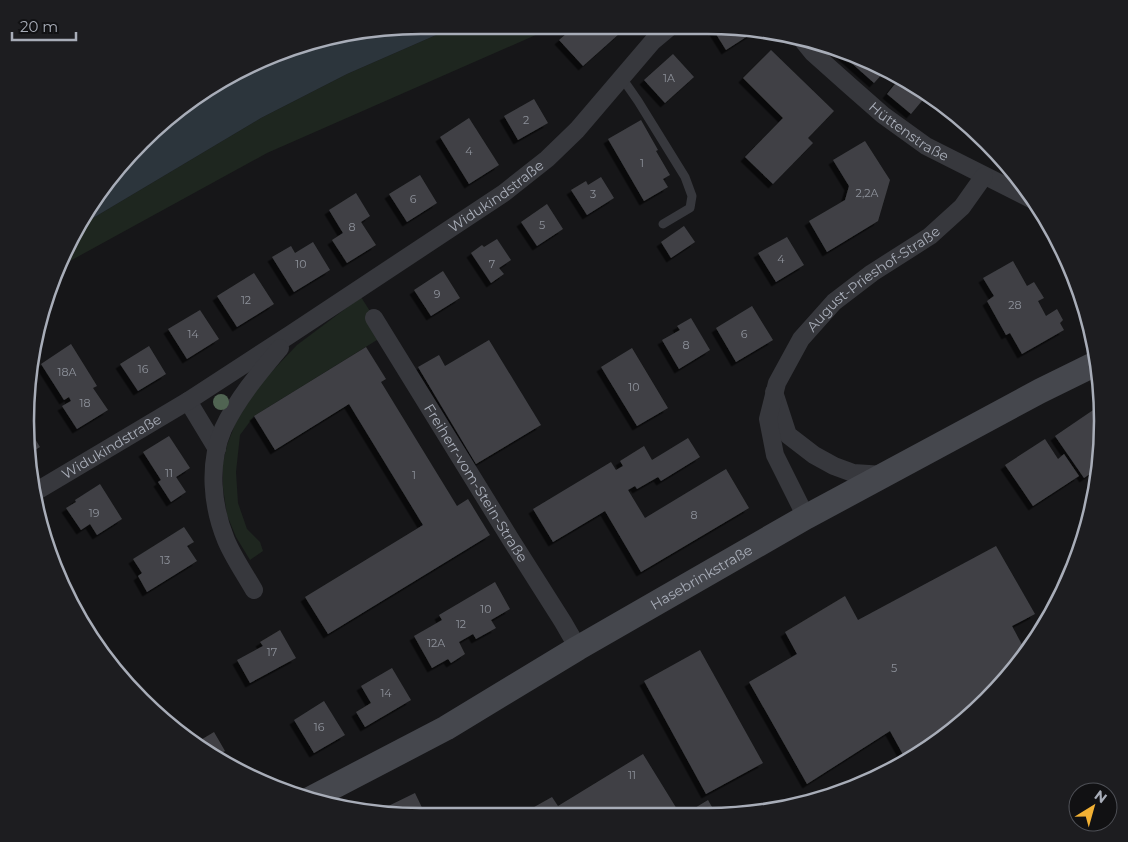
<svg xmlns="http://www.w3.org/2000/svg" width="1128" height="842" font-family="Montserrat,sans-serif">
	<defs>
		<filter id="shadow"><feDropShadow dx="-4.5" dy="4.5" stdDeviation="0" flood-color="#0009"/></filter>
	</defs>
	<rect width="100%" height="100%" fill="#161618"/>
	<path fill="#1e261f" d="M459,25H547L538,34L267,153L59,267L66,246L78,227L261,118L347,74Z
		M361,297L385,335L254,416L240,435L236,472L238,503L247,529L260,542L263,551L250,560L236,537L227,515L223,488V463L227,445L236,422L259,385L297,345Z"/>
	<path fill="#2c353c" d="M421,25H459L347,74L261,118L78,227L123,160L223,78L318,39Z"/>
	<path fill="#404145" filter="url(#shadow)" d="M571,25L613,26L620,33L583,66L559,40L573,28Z
		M711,26H733L757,30L726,50Z
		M771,50L834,111L808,138L813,143L773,184L745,157L783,118L743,78Z
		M839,52L884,72L874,83Z
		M673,54L694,77L665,103L644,80Z
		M899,79L927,92L935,99L933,101L926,96L911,114L887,94Z
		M534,99L548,123L518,140L504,116Z
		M469,118L499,165L469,184L440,137Z
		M641,120L658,150L656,151L670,175L663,179L668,187L644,201L608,139Z
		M865,141L890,180L878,221L827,252L809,221L845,200L849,186L833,160Z
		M420,175L437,203L407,222L389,194Z
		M601,177L614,198L587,215L571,190L586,181L588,185Z
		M356,193L370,216L361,222L376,245L347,263L332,240L343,233L329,210Z
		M547,204L563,229L537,246L521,222Z
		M684,226L695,242L671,258L661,242Z
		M787,237L804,265L776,282L758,253Z
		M497,239L511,260L499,268L504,274L491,283L471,253L482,245L484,247Z
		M313,242L330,270L294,292L272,257L291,246L295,253Z
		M1013,261L1027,286L1034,282L1044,298L1038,301L1046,316L1057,309L1063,320L1060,323L1064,330L1022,354L1010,333L1006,335L987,301L994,296L983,278Z
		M443,271L460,298L431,316L414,290Z
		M254,273L274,304L237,327L217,296Z
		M752,306L773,340L736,362L716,328Z
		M200,310L219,339L187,359L168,329Z
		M691,318L710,350L679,369L662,340L680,330L677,326Z
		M489,340L541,425L476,464L418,367L439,355L445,366Z
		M71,344L94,381L97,386L93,388L108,410L77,429L62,406L71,401L69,397L64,400L41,364Z
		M149,346L166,374L138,391L120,364Z
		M366,347L386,379L381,382L457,506L468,499L490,535L328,634L305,597L423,525L349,404L275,450L254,416Z
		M632,348L668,408L637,426L601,367Z
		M1102,404L1100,467L1084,478L1055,436Z
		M27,426L40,447L27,455L26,447Z
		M169,436L190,468L176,477L186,492L171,502L158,482L161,480L143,452Z
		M688,438L700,457L661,481L658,477L637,489L635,486L628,490L645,518L726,469L749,508L641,572L605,511L553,542L533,509L611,462L616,470L623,466L620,461L644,446L652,460Z
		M1045,439L1058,459L1064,454L1079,476L1033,506L1005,465Z
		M100,484L122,519L97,535L90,524L81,530L66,508L76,502L75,500Z
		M184,527L194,542L187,546L197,561L147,592L138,576L142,573L133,559Z
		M996,546L1035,614L1012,626L1026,652L1005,682L948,735L906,760L890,731L807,784L749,682L797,654L785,632L845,596L858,620Z
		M495,582L510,609L491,620L496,628L476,639L473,634L459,642L465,654L451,663L448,659L432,668L414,636L442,620L439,615Z
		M280,630L296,658L250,683L237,660L263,646L260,642Z
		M700,650L763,763L706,794L644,681Z
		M392,668L411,700L365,727L356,712L371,703L361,686Z
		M324,701L345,735L314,753L294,720Z
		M214,732L225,751L218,755L224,764L204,750L199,741Z
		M643,754L680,814L520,815L552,797L558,806Z
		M415,793L426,816H395L376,812Z
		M708,800L716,814H685Z"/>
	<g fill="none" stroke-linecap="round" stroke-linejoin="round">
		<path stroke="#37383d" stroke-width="9" d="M622,78L638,101L685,177L692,196L690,208L663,224"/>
		<g stroke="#37383d" stroke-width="18">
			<path id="s1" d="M800,37L813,53L850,86L883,115L926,146L1035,201"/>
			<path id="s2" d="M374,318L511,540L563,622L578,648"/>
			<path d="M774,392L788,435L814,455L834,466L853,473L884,475"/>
			<path d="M188,401L217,449"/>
			<path id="s3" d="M35,492L188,401L291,334L504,193L547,159L577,130L653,41L671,26"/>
			<path id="s4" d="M806,517L775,455L768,419L777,383L801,339L834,302L872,273L930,236L962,207L984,176"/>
			<path d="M254,590C245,574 233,557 226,540C212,506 208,464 223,429C237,399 259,373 280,348"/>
		</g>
		<path stroke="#45474d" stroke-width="25" id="s5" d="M310,799L446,728L578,648L806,517L1040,391L1097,363"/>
	</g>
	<circle fill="#506452" cx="221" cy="402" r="8"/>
	<g text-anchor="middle" stroke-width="4.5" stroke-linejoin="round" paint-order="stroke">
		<g font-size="11" fill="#8e929b">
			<text x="669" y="82">1A</text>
			<text x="526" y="124">2</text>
			<text x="469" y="155">4</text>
			<text x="642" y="167">1</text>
			<text x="867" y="197">2,2A</text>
			<text x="593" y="198">3</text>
			<text x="413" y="203">6</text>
			<text x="542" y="229">5</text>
			<text x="352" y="231">8</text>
			<text x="781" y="263">4</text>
			<text x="301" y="268">10</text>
			<text x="492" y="268">7</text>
			<text x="437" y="298">9</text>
			<text x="246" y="304">12</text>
			<text x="1015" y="309">28</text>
			<text x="193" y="338">14</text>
			<text x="744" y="338">6</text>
			<text x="686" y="349">8</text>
			<text x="143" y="373">16</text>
			<text x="67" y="376">18A</text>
			<text x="634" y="391">10</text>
			<text x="85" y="407">18</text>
			<text x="169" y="477">11</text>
			<text x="414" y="479">1</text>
			<text x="94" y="517">19</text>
			<text x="694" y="519">8</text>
			<text x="165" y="564">13</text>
			<text x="486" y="613">10</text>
			<text x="461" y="628">12</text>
			<text x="436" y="647">12A</text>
			<text x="272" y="656">17</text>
			<text x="894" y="672">5</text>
			<text x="386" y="697">14</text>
			<text x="319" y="731">16</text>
			<text x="632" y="779">11</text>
		</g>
		<g font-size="14" fill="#a8adb8" stroke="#111113">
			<text dy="5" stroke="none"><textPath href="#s1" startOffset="145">Hüttenstraße</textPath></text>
			<text dy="5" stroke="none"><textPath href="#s3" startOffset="548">Widukindstraße</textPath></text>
			<text dy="5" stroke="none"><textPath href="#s4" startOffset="288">August-Prieshof-Straße</textPath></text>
			<text dy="5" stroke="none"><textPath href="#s3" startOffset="89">Widukindstraße</textPath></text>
			<text dy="5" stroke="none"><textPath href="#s2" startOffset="194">Freiherr-vom-Stein-Straße</textPath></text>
			<text dy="5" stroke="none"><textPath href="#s5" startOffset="450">Hasebrinkstraße</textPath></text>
		</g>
	</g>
	<path d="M0 0H1128V842H0ZM421 34H707A387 387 0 0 1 1094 421V421A387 387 0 0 1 707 808H421A387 387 0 0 1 34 421V421A387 387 0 0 1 421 34Z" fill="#1d1d20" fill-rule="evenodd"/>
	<path fill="none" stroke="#a8adb8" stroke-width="2.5" d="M421 34H707A387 387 0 0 1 1094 421V421A387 387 0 0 1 707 808H421A387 387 0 0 1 34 421V421A387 387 0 0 1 421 34Z"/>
	<g transform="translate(1093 807) rotate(37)"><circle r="24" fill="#111113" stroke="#4d4f55"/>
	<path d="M0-4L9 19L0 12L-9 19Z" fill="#f2b134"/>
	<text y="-8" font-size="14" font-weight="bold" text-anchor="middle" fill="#a8adb8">N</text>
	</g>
	<path d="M12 32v8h64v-8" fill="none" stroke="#a8adb8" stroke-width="2.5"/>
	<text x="20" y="32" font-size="15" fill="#a8adb8" stroke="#111113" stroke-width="4" paint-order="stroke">20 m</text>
</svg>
